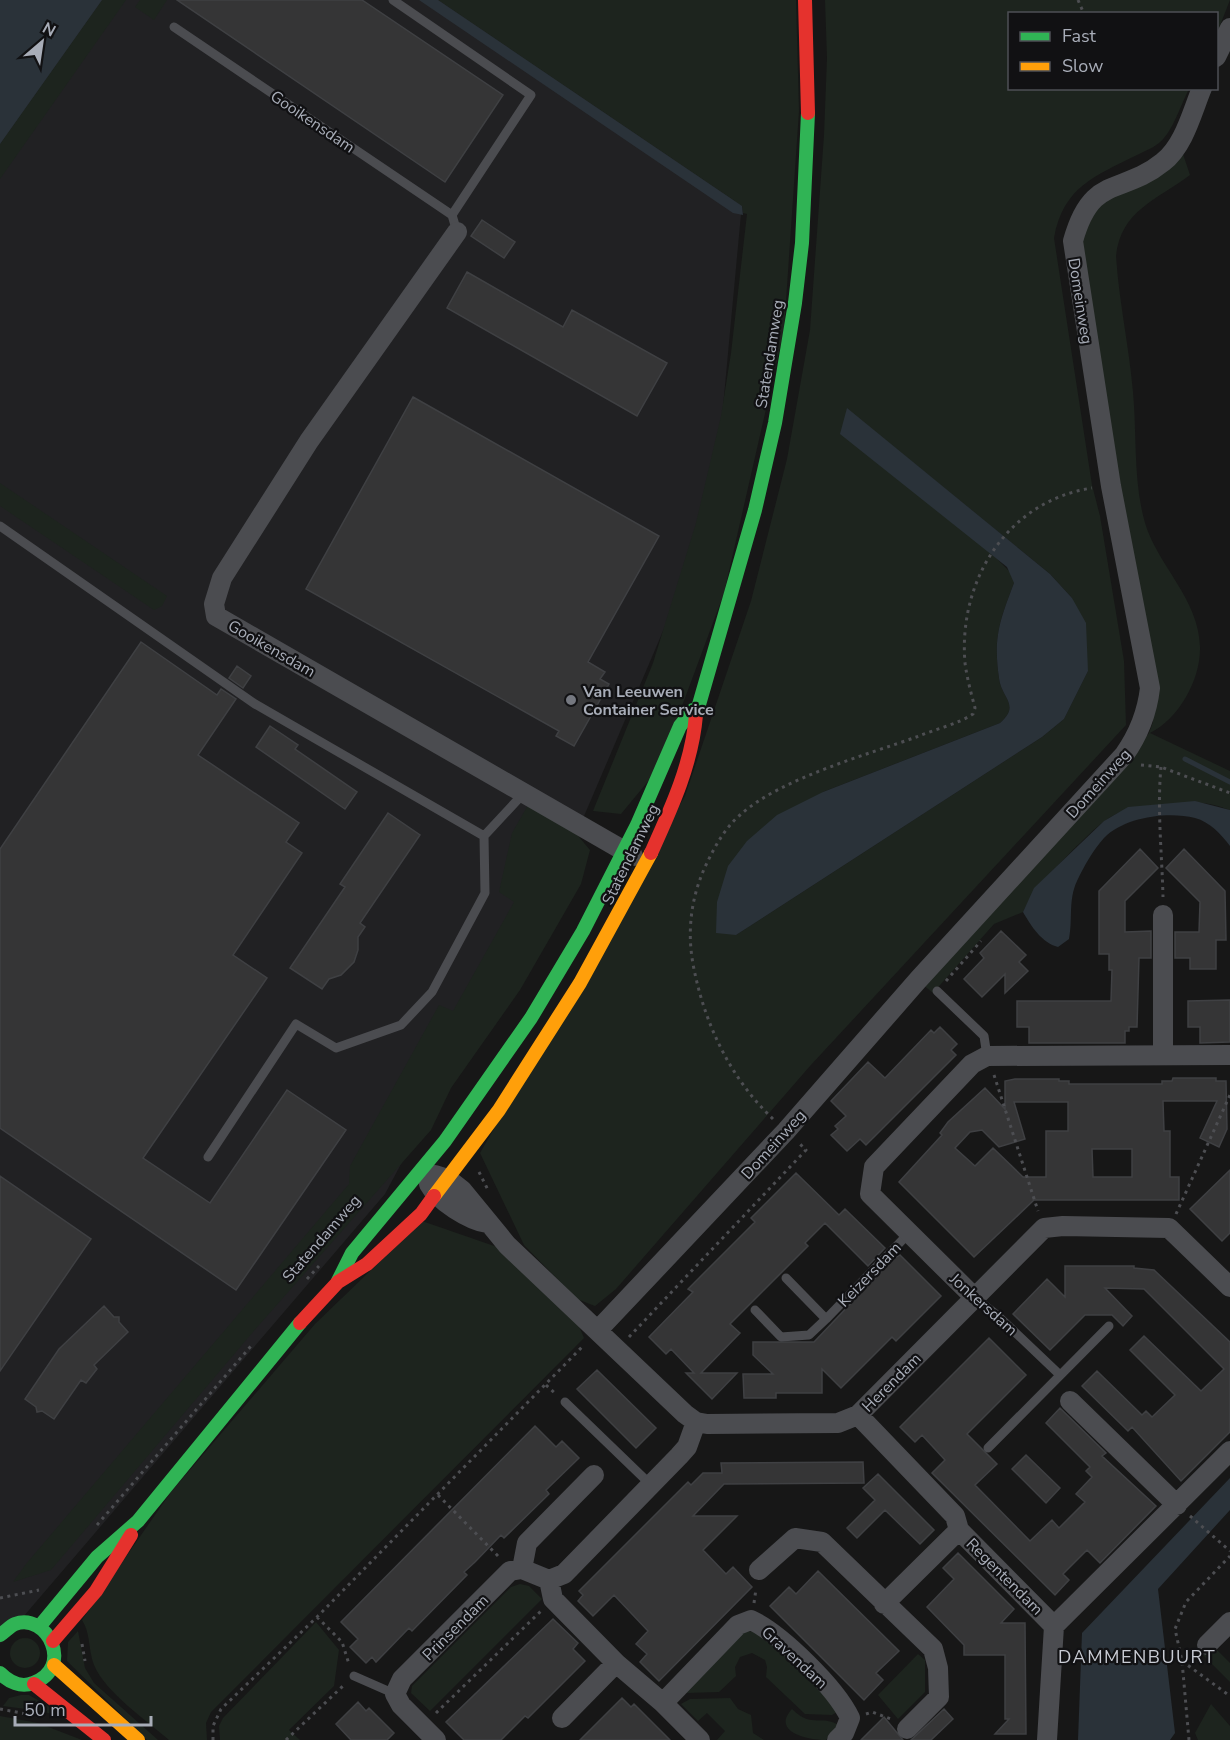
<svg xmlns="http://www.w3.org/2000/svg" width="1230" height="1740" font-family="'Nunito Sans',sans-serif">
	<rect width="100%" height="100%" fill="#171717"/>
	<path fill="#212123" d="M70,0H761L713,514L573,842L385,1194L0,1644V93Z"/>
	<path fill="#1d241e" fill-rule="evenodd" d="M102,0H126L0,179V144Z
		M140,0H167L154,20L135,7Z
		M438,0H796L799,111L784,330L724,593L659,768L621,814L593,811L653,663L696,523L721,416L731,353L747,214L743,213L742,206Z
		M825,0H1230L1217,33L1216,14H1010V88L1189,89C1182,102 1174,127 1164,138C1158,146 1147,150 1137,155C1095,176 1063,187 1054,238L1092,485L1100,516L1124,661L1126,725L810,1066L616,1289L595,1306L577,1299L524,1245L480,1153L685,796L751,601L787,459L810,330L824,135L827,58ZM847,409L1050,574L1072,598L1088,671L1064,719L1042,737L736,935L823,792L1000,723C1021,705 1001,698 999,678C993,637 1000,620 1014,583L1013,575Z
		M1183,154L1190,175C1157,200 1121,210 1116,256C1119,302 1129,346 1133,392C1137,435 1133,481 1145,523C1158,566 1199,599 1200,647C1201,679 1179,719 1150,733L1230,771V810C1206,801 1196,802 1171,804C1113,807 1109,815 1068,855C1049,874 1035,887 1023,912L994,924L933,993L922,984L1135,750L1149,733L1153,722L1080,247L1084,225L1102,200Z
		M0,483L167,596L162,606L154,610L0,506Z
		M528,805L574,831L590,850L581,884L520,990L451,1088L431,1130L253,1332L51,1570L13,1582L26,1564L349,1184L350,1166L439,1005L453,1011L514,902L499,892L512,833Z
		M422,1221L500,1248L579,1326L584,1338L211,1712L206,1723L207,1740H169C147,1721 105,1692 94,1665C88,1650 91,1634 82,1620L171,1492L315,1324Z
		M520,1584L529,1586L542,1599L430,1711L411,1693L412,1686L511,1587Z
		M316,1622L339,1650L334,1686L289,1730L300,1740H220L219,1726L223,1718Z
		M78,1631L85,1668L94,1683L158,1740H147L67,1661L68,1642Z
		M742,1631L762,1632L839,1711L832,1715L805,1714L766,1677L767,1667L765,1660L752,1653L740,1657L735,1667L736,1676L719,1692L686,1693Z
		M10 1653a15 15 0 1 1 30 0a15 15 0 1 1-30 0Z
		M1210,1643L1230,1663V1682L1200,1652Z
		M918,1654L925,1660V1692L898,1719L878,1695Z
		M21,1695H29L72,1720L41,1711L3,1706L9,1698Z
		M730,1698L738,1709L751,1715L753,1733L764,1740H717L725,1731L707,1713L698,1721L681,1704L690,1699Z
		M1211,1704L1230,1726V1740H1198L1195,1733Z
		M792,1709C812,1729 819,1714 839,1725L826,1740C811,1740 770,1733 792,1709Z
		M0,1716L38,1723L82,1740H0Z"/>
	<path fill="#2a3239" d="M0,0H102L0,144Z
		M419,0H438L742,206L743,215L733,213Z
		M847,408L1050,574L1072,598L1086,623L1088,671L1064,719L1042,737L736,935L716,933L717,902L728,866L747,841L777,815L823,792L1000,723C1021,705 1001,698 999,678C993,637 1000,620 1014,583L1007,567L840,434Z
		M1195,801L1230,810V846C1221,834 1210,822 1195,818C1168,811 1124,817 1104,838C1093,850 1084,866 1077,881C1068,900 1073,919 1069,939L1058,947C1042,943 1031,926 1023,912L1034,888L1104,821L1128,807Z
		M1230,1478V1510L1158,1589L1175,1733L1170,1740H1078L1082,1633Z"/>
	<g fill="none" stroke-linecap="round" stroke-linejoin="round">
		<path stroke="#2a3239" stroke-width="5" d="M1185,759L1230,782"/>
	</g>
	<path fill="#353536" stroke="#3f4043" stroke-width="1.5" fill-rule="evenodd" d="M177,0H362L503,95L445,182Z
		M482,220L515,242L504,258L471,236Z
		M467,272L563,327L572,310L667,363L637,416L447,308Z
		M413,397L659,536L588,662L605,672L600,679L609,684L574,746L556,736L559,731L306,589Z
		M141,642L217,695L221,689L236,699L198,755L299,823L286,842L302,853L233,955L267,978L143,1158L210,1203L287,1090L346,1130L236,1290L0,1128V849Z
		M237,666L251,676L243,688L229,678Z
		M270,726L298,745L295,749L357,792L345,809L256,747Z
		M388,813L420,835L360,923L365,927L358,937V950L354,962L341,975L329,979L322,989L290,968L345,887L340,884Z
		M1140,849L1158,868L1125,901V932L1151,931V958H1139L1137,1027H1129V1031H1125V1043H1029V1027H1017V1001H1111L1112,970H1109V954H1099V891Z
		M1184,849L1225,891L1226,940H1216V969H1190V958H1175V932H1199L1200,902L1166,868Z
		M1001,931L1026,955L1019,962L1028,971L1005,993V974L982,997L964,979L984,958L980,953Z
		M1230,1000V1042L1200,1043V1027H1188V1001Z
		M940,1027L957,1044L951,1050L956,1055L866,1145L860,1139L847,1151L831,1135L838,1129L835,1126L846,1116L831,1101L868,1062L885,1078L931,1030L934,1033Z
		M1173,1078H1216V1081H1226L1227,1129L1219,1147L1200,1138L1217,1101H1163L1164,1131H1170V1177H1179V1200H1034L974,1257L899,1182L942,1135L940,1133L948,1122L985,1088L1005,1109V1081L1015,1079H1059V1081H1069V1084H1162V1081H1172ZM1014,1102H1068V1131H1046V1177H1023L993,1148L975,1166L955,1148L970,1132L982,1130L999,1147L1025,1139ZM1092,1149H1132V1177H1093Z
		M1230,1170V1233L1222,1241L1190,1209Z
		M796,1173L839,1215L845,1209L885,1248L868,1266L825,1223L805,1243L808,1246L730,1324L740,1333L701,1373H737L712,1399L686,1373H694L671,1349L666,1354L649,1337L693,1292L688,1289L755,1222L751,1218Z
		M0,1176L91,1239L0,1371Z
		M900,1255L941,1296L896,1341L892,1337L841,1388L822,1369V1393H776V1398H744L743,1374H773L753,1355V1342H814L894,1258Z
		M1065,1266H1134V1268L1154,1270L1230,1342V1432L1181,1481L1132,1427L1128,1431L1082,1386L1097,1371L1142,1415L1146,1411L1152,1417L1175,1395L1130,1350L1144,1336L1201,1391L1224,1369L1144,1289L1105,1288L1132,1316L1123,1326L1112,1315H1085L1050,1350L1013,1314L1047,1279L1065,1297Z
		M104,1306L114,1317H119V1322L128,1332L94,1365L97,1369L86,1383L81,1380L54,1419L42,1411L37,1412L36,1407L25,1399L59,1349Z
		M989,1338L1026,1375L967,1434L997,1464L975,1485L1030,1541L1052,1520L1059,1528L1085,1502L1076,1494L1092,1477L1086,1471L1090,1467L1046,1423L1060,1408L1106,1453L1102,1456L1156,1506L1100,1563L1087,1550L1063,1574L1069,1580L1055,1595L932,1473L945,1460L922,1435L915,1442L900,1427Z
		M597,1370L656,1428L636,1448L577,1389Z
		M535,1426L556,1447L562,1441L579,1458L546,1490L549,1494L504,1538L501,1535L475,1562L464,1572L467,1575L412,1631L409,1628L376,1662L372,1657L366,1663L350,1647L358,1639L341,1622Z
		M1026,1455L1060,1488L1046,1503L1012,1469Z
		M863,1462L864,1483L724,1484L693,1516H737L703,1550L726,1574L733,1567L752,1587L659,1681L640,1662L647,1654L636,1644L648,1631L614,1595L593,1616L578,1601L583,1595L579,1591L688,1482L691,1485L703,1473H722L721,1463Z
		M878,1474L934,1530L920,1544L885,1510L857,1538L847,1528L875,1500L863,1488Z
		M958,1553L1014,1609L1001,1623H1025L1026,1734H995L1009,1719H1005V1655H964V1645L927,1607L954,1579L943,1568Z
		M818,1571L899,1651L876,1673L883,1680L864,1700L770,1606L789,1587L796,1594Z
		M553,1619L578,1643L573,1649L585,1661L528,1718L525,1716L501,1740H464L446,1722Z
		M622,1698L631,1707L634,1704L670,1740H580Z
		M358,1702L366,1711L369,1708L394,1733L387,1740H351L336,1724Z
		M944,1709L953,1719L931,1740H911Z
		M884,1717L903,1740H861Z"/>
	<g fill="none" stroke-linecap="round" stroke-linejoin="round">
		<path stroke="#4d4e52" stroke-width="3" stroke-dasharray="3 4.5" stroke-linecap="butt" d="M1078,0L1084,14
			M1141,765L1161,767L1230,793
			M1161,767C1157,809 1162,854 1163,897
			M946,981L981,941
			M994,1075L1038,1211
			M773,1119C730,1078 704,1023 693,964C687,931 691,898 705,867C714,848 724,829 740,815C781,778 867,755 919,736C936,729 958,724 973,714L975,708C971,693 967,678 965,663C958,581 1007,501 1092,488
			M479,1172L488,1190
			M1176,1214L1230,1095
			M307,1279L319,1266
			M629,1337L806,1150L800,1144
			M546,1385L557,1395
			M438,1495L500,1558
			M1190,1516L1230,1551
			M97,1525L251,1346
			M0,1598L39,1590
			M754,1603L756,1589
			M317,1617L342,1642L349,1664
			M82,1644L85,1661
			M1182,1661L1230,1696
			M0,1709L37,1716
			M436,1713L541,1611
			M866,1714L872,1712L891,1719
			M213,1740V1726L221,1709L317,1617L584,1345
			M286,1740L345,1684
			M1189,1740L1182,1661L1175,1629L1186,1602L1230,1556"/>
		<path stroke="#4b4c50" stroke-width="9" d="M393,0L531,95L452,215
			M174,27L452,215L457,232
			M0,526L255,704L484,836
			M937,991L984,1036L987,1056
			M208,1157L296,1024L336,1048L401,1025L432,992L485,893L484,836L523,794
			M786,1278L826,1319L909,1233
			M974,1297L997,1315L1060,1375
			M755,1310L781,1337L809,1335L826,1319
			M565,1402L651,1485
			M988,1448L1109,1326
			M354,1676L395,1694"/>
		<path stroke="#4b4c50" stroke-width="20" d="M1216,57L1230,28
			M457,232L309,441L222,578L214,604L216,616L633,856
			M1163,1055V915
			M435,1175L448,1179L462,1190L507,1245L685,1414L696,1422L707,1424L838,1423L858,1415L1044,1228L1063,1226L1169,1228L1230,1287
			M429,1184C438,1201 469,1220 487,1223
			M974,1297L870,1194L874,1167L972,1064L987,1056L1230,1055
			M599,1329L786,1131L918,980L1124,755C1139,734 1147,714 1150,688L1111,486L1073,241C1092,173 1121,196 1163,162C1184,146 1192,112 1202,88
			M1070,1401L1177,1505
			M858,1415L955,1516L959,1530L1054,1626L1047,1740
			M522,1569L527,1543L594,1475
			M759,1570L795,1538L822,1542L933,1649L938,1668L939,1697L907,1729
			M549,1580L553,1599L616,1663L663,1703L700,1740
			M884,1604L959,1530
			M1054,1626L1230,1451
			M1207,1645L1230,1622
			M663,1703L738,1625L751,1620C781,1634 836,1688 850,1718L844,1733L837,1740
			M562,1718L616,1663
			M436,1740L401,1705L395,1694L402,1679L510,1571L522,1569L549,1580L564,1574L679,1456L687,1447L696,1422"/>
		<path stroke="#30b455" stroke-width="14" d="M696,715L755,510L775,423L795,303L802,243L808,113
			M338,1281L352,1253L445,1141L531,1018L583,931L637,825L680,726L693,710
			M39,1627L97,1557L138,1521L300,1323
			M0,1635C5,1632 10,1626 15,1624C47,1612 75,1668 33,1683C21,1688 9,1682 0,1673"/>
		<path stroke="#ff9f0a" stroke-width="14" d="M434,1196L499,1110L580,983L651,853
			M54,1665L138,1740"/>
		<path stroke="#e5322d" stroke-width="14" d="M805,0L808,113
			M651,853C671,809 692,764 696,715
			M300,1323L338,1282L367,1264L421,1214L434,1196
			M53,1641L96,1591L131,1535
			M34,1684L104,1740"/>
	</g>
	<circle fill="#757880" stroke="#111113" stroke-width="2" cx="571" cy="700" r="6"/>
	<g text-anchor="middle" stroke-width="4.5" stroke-linejoin="round" paint-order="stroke">
		<g font-size="16" fill="#a8adb8" stroke="#111113">
			<text transform="translate(313 121) rotate(34)" y="6">Gooikensdam</text>
			<text transform="translate(1081 301) rotate(81)" y="6">Domeinweg</text>
			<text transform="translate(769 354) rotate(-81)" y="6">Statendamweg</text>
			<text transform="translate(272 648) rotate(30)" y="6">Gooikensdam</text>
			<text transform="translate(1098 783) rotate(-48)" y="6">Domeinweg</text>
			<text transform="translate(630 854) rotate(-64)" y="6">Statendamweg</text>
			<text transform="translate(773 1144) rotate(-48)" y="6">Domeinweg</text>
			<text transform="translate(321 1238) rotate(-49)" y="6">Statendamweg</text>
			<text transform="translate(869 1274) rotate(-46)" y="6">Keizersdam</text>
			<text transform="translate(984 1304) rotate(42)" y="6">Jonkersdam</text>
			<text transform="translate(891 1382) rotate(-45)" y="6">Herendam</text>
			<text transform="translate(1005 1576) rotate(45)" y="6">Regentendam</text>
			<text transform="translate(455 1627) rotate(-45)" y="6">Prinsendam</text>
			<text transform="translate(795 1657) rotate(43)" y="6">Gravendam</text>
		</g>
		<g font-size="16" font-weight="bold" fill="#a8adb8" stroke="#111113" text-anchor="start">
			<text x="583" y="697">Van Leeuwen<tspan x="583" dy="18">Container Service</tspan></text>
		</g>
		<g font-size="18" letter-spacing="1.5" fill="#c9ccd4" stroke="#111113">
			<text x="1137" y="1663">DAMMENBUURT</text>
		</g>
	</g>
	<rect x="1008" y="12" width="210" height="78" fill="#111113" stroke="#4d4f55" stroke-width="1.5"/>
	<rect x="1020" y="32" width="30" height="9" fill="#30b455" stroke="#4d4f55" stroke-width="1.5"/>
	<text x="1062" y="42" font-size="18" fill="#a8adb8">Fast</text>
	<rect x="1020" y="62" width="30" height="9" fill="#ff9f0a" stroke="#4d4f55" stroke-width="1.5"/>
	<text x="1062" y="72" font-size="18" fill="#a8adb8">Slow</text>
	<g transform="translate(42 42) rotate(29)" stroke="#111113" stroke-width="4.5" paint-order="stroke">
	<path d="M0-4.5L10 22L0 15L-10 22Z" fill="#a8adb8"/>
	<text y="-9" font-size="16" font-weight="bold" text-anchor="middle" fill="#a8adb8">N</text>
	</g>
	<path d="M15 1716v9h136v-9" fill="none" stroke="#a8adb8" stroke-width="3"/>
	<text x="24" y="1716" font-size="18" fill="#a8adb8" stroke="#111113" stroke-width="4.5" paint-order="stroke">50 m</text>
</svg>
